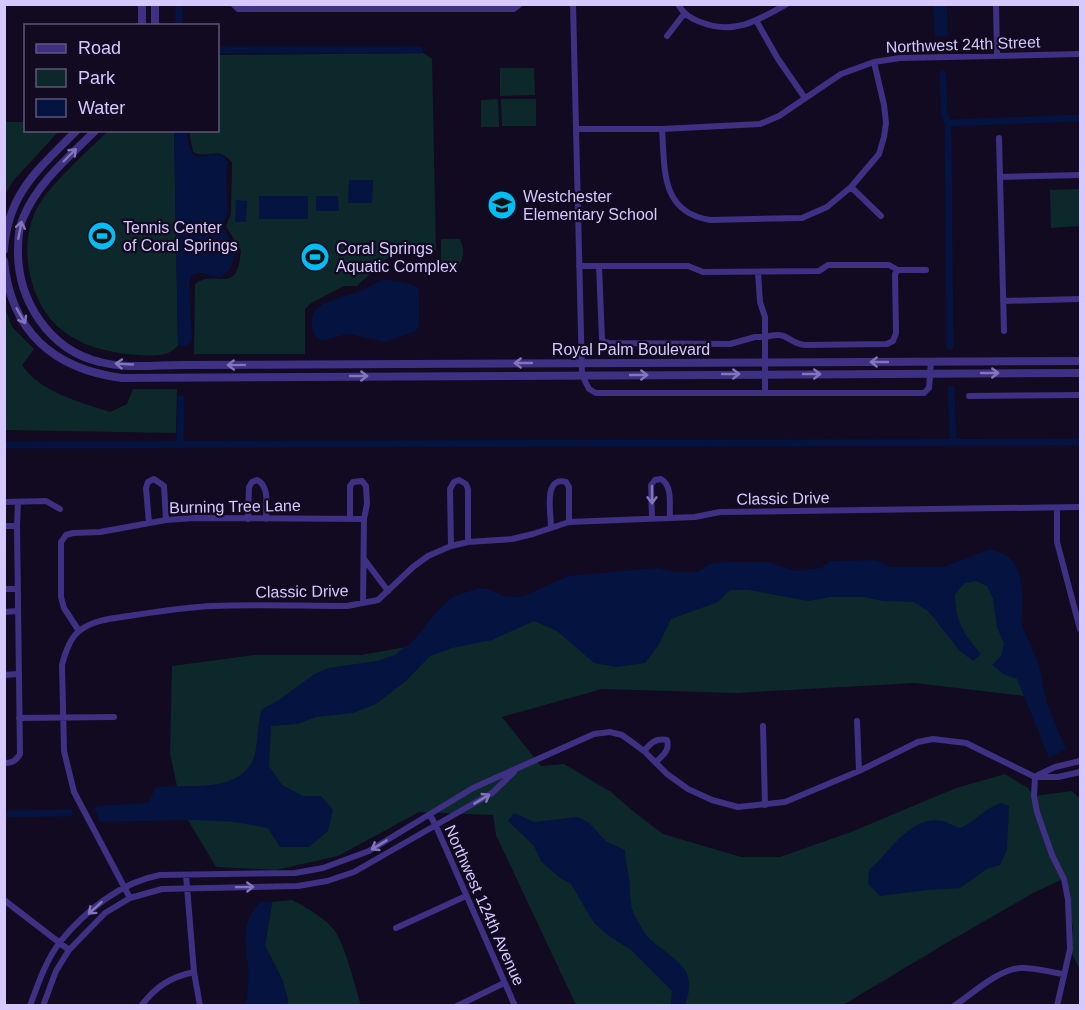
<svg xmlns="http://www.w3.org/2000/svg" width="1085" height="1010" font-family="Arial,sans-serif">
	<rect width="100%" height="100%" fill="#110a20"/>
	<path fill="#0d282a" d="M424,53L432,59L436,250L395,251L357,286H344L311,303L305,309V354H194L195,284C217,267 237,299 241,250L226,226L231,214L232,162C216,145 209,160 193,152L189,131L218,130V55Z
		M500,68H534L535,95L500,96Z
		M498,99L499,127H481V100Z
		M501,99H536V126H502Z
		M5,122H25L26,130L59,131L13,181L5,195Z
		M108,131H174L178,345C170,357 153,356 140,355C87,352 45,334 31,279C25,256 26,233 35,212C46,187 88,151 108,131Z
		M1080,189V226L1051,228L1050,190Z
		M441,239H460C465,252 464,258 456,270L441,271Z
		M5,307L12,327L34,349L22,365C41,393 80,402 110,412L127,404L133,389H177L176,433L5,430Z
		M998,579L1033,697L915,683L735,693L602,689L502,717L541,766L564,764L611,792L634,812L663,834L741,857H780L851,832L956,788L1005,774L1028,788L1034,796L1072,791L1080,799V970L1071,952L1073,927L1063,879L1033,893L943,945L843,1005H576L496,835L493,815L419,812L338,856L276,870L216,867L182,810L170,753L172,666L254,655H361L423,644L602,584Z
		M292,900C307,908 324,917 334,930C344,942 356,989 361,1005H287L288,1001L282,979L265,946L272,902Z"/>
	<path fill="#04133f" d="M933,5H947L948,36H935Z
		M174,131H187C191,180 211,139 228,162L226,174L228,213L222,226L236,249C233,262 232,271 220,277L201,273L192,275L189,282L192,339L187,347L178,345Z
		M349,180H373L372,203H348Z
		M259,196H308V219H259Z
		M316,196H338L339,211H316Z
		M236,200L247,201L246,222H235Z
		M383,279L411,284L419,289V327L416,331L386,342L347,334L326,340H320L315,336L311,322L313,313L324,303L363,290Z
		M991,549L1006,555L1014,562L1020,576L1023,604L1021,622L1039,665L1047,704L1066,749L1049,758L1017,679L1005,675L992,665L1001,656L1004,644L997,627L993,599L987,586L976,581L965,583L955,594C956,623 963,633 981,654L973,661L959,650L929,612L914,602L883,601L863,597H830L809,601L749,590H730L718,602L671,619L658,646L645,663L617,667L594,663L557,631L534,621L492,640L452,648L430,656L406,681L376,704L353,713L316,717L297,724L271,726L269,766L282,785L303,796H321L333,810L328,831L309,847H280L268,828L235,822L199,820L100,822L94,807C112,803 130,806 149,802L155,788C186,782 235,796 253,760C258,751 257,723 262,709L276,702L313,675L328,668L377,661L395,655L413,641L439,609L452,597L479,588L489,589L503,596L521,597L568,576L656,568L676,572H698L709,564L728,562H769L795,571L821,568L830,561L876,560L890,567H943Z
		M1001,803L1009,806L1007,849L1000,865L987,869L960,888L928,890L880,896L868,884L869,870C889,853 911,814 943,821C949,823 955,827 961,828C976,821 985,808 1001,803Z
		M514,813L534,822L577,817L588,822L607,842L625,850C625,860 628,868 629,877C631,891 628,904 636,918C640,925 645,935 651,940C676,962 699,968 685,1005H671L672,991L631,950L609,936L594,923L571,884L560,878L541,861L534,846L508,821Z
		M261,901L272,902L265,946L282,979L288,1001L287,1005H246C247,993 249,980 248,967C245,940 240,923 261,901Z"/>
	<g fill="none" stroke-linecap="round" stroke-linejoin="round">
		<path stroke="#04133f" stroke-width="7" d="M179,4V26
			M218,50H420
			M943,74L944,113L948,123
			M950,346L948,123L1080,118
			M951,389L953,442
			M4,445L1080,442
			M180,445L181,399
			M4,814L69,813"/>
		<path stroke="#3e3183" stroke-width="6" d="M233,4L238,9H514L520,4
			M573,4L582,375L589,389L596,393H924L929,388L931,362
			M678,4C684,15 692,19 703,23C736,35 760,19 787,4
			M996,4L997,55
			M757,22L778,59L805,98
			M667,36L684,14
			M576,129H662L760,124L779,116L841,74L874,62L900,58L1080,54
			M662,129C665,169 660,212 710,220L802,218L827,207L851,187L879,154L884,137L886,123L884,105L874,62
			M999,138L1004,331
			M1000,177L1080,175
			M851,187L881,216
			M579,266H688L703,272L819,271L828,265H889L898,270H926
			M599,266L602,339L604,342L609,343L730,344L755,337H765V317L760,302L758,272
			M1003,301L1080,299
			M765,393V337C790,330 786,343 805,345L887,344L893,341L896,333L895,274L898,270
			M969,396L1080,395
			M4,502L46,501L60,509
			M1057,508V542L1080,629
			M350,517V486L353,482L362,481L366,486L367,504L364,519L363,603
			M652,517L651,485L655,480L661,479C673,486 669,505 670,517
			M248,519L249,487L252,482L257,480C270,486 266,507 266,519
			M149,523L146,488L148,482L154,479L164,486L166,520
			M4,526H17
			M551,527C551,513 543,476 566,482L569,487V522
			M451,546L450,489L454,482L459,480L466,484L468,489V542
			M364,559L388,591
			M4,589H17
			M4,612L18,611
			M79,631L64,608L61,597V542L66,535L73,533L100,532L166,520L195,518L364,519
			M4,675L18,674
			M19,718L114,717
			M857,721L859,771
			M763,726L765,805
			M644,751C651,743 655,738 667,740C670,751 663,755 656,762
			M4,763C12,763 16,761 20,754L17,526L18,502
			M1038,775L1055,767L1080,761
			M1035,777L1034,796L1037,812L1052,855L1064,879L1068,900L1070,949L1057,1006
			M430,815L436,826L515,1006
			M186,875L194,972L200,1006
			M130,898L74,792L64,751L62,665C65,653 69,640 78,632C92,619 117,618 135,615C161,611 187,607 213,606C257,604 302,606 347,606L378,600L413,567L428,556L451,546L468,542L512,539L533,534L569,522L695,517L720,512L1080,507
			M4,900L69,950
			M396,928L466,896
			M30,1006C38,984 46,960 60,942C85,911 121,882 160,875L295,873L323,868L369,851L473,788L594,734L610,732L622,735L644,751L667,774L688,789L712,800L738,807L785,802L859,771L918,742L933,739L966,743L1035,777H1058L1080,772
			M43,1006L56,971L69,950L105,913L130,898L162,889L298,886L327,881L354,872L492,793L514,772
			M141,1006C156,986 171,977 194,972
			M457,1006L504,983
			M954,1006C972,994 999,969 1020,968C1034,967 1049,972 1063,974"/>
		<path stroke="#3e3183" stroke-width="8" d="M142,4V26
			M155,4V26
			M96,130C69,157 38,182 23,218C19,227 18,239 18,249C17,300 49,350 100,362C126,369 156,365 182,365L1080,361
			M4,250C8,192 39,169 77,130
			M4,261C11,332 54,369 122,378L1080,373"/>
	</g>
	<defs><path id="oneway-shaft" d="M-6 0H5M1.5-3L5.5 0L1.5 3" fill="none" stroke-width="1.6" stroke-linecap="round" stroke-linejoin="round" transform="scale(1.5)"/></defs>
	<g stroke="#8275bb">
		<use href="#oneway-shaft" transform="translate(70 155) rotate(-45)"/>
		<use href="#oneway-shaft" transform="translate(20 230) rotate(-79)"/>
		<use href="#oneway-shaft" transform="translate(21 316) rotate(60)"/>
		<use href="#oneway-shaft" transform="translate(879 362) rotate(-180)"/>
		<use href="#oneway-shaft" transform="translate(523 363) rotate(180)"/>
		<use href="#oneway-shaft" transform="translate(124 364) rotate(-177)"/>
		<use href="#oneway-shaft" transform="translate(236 365) rotate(179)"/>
		<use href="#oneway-shaft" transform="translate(990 373)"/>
		<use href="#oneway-shaft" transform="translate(731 374)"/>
		<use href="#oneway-shaft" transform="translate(812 374)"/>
		<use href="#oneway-shaft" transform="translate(639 375)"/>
		<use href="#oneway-shaft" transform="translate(359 376)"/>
		<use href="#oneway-shaft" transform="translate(652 495) rotate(90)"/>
		<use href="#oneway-shaft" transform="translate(482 799) rotate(-31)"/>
		<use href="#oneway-shaft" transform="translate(379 845) rotate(149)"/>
		<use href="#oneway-shaft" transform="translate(245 887) rotate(-1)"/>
		<use href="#oneway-shaft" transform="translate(95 908) rotate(138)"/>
	</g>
	<defs>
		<g id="school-disc" transform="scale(1.5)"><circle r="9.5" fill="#00bef4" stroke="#110a20"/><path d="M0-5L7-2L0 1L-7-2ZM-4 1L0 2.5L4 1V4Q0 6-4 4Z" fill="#111"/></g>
		<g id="stadium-disc" transform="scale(1.5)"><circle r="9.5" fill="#00bef4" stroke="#110a20"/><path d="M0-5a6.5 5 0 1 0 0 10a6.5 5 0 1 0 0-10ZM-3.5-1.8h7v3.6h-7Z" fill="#111"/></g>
	</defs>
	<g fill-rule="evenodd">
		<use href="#school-disc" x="502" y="205"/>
		<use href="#stadium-disc" x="102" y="236"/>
		<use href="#stadium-disc" x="315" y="257"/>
	</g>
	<g text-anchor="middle" stroke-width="4.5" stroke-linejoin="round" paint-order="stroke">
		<g font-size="16" fill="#d6c9ff" stroke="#110a20">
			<text transform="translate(963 44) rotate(-2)" y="6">Northwest 24th Street</text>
			<text x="631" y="355">Royal Palm Boulevard</text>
			<text transform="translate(783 498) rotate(-1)" y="6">Classic Drive</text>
			<text transform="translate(235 506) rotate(-1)" y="6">Burning Tree Lane</text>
			<text transform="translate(302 591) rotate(-1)" y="6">Classic Drive</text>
			<text transform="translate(485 905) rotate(66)" y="6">Northwest 124th Avenue</text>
		</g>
		<g font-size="16" fill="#d6c9ff" stroke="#110a20" text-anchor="start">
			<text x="523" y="202">Westchester<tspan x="523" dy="18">Elementary School</tspan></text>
			<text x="123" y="233">Tennis Center<tspan x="123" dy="18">of Coral Springs</tspan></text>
			<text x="336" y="254">Coral Springs<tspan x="336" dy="18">Aquatic Complex</tspan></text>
		</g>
	</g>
	<rect width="1085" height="1010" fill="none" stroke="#d6c9ff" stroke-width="12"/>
	<rect x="24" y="24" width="195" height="108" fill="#110a20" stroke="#605679" stroke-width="1.5"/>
	<rect x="36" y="44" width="30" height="9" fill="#3e3183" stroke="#605679" stroke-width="1.5"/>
	<text x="78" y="54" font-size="18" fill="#d6c9ff">Road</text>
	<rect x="36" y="69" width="30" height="18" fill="#0d282a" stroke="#605679" stroke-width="1.5"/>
	<text x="78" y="84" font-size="18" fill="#d6c9ff">Park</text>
	<rect x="36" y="99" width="30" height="18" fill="#04133f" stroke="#605679" stroke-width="1.5"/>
	<text x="78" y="114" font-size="18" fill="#d6c9ff">Water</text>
</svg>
